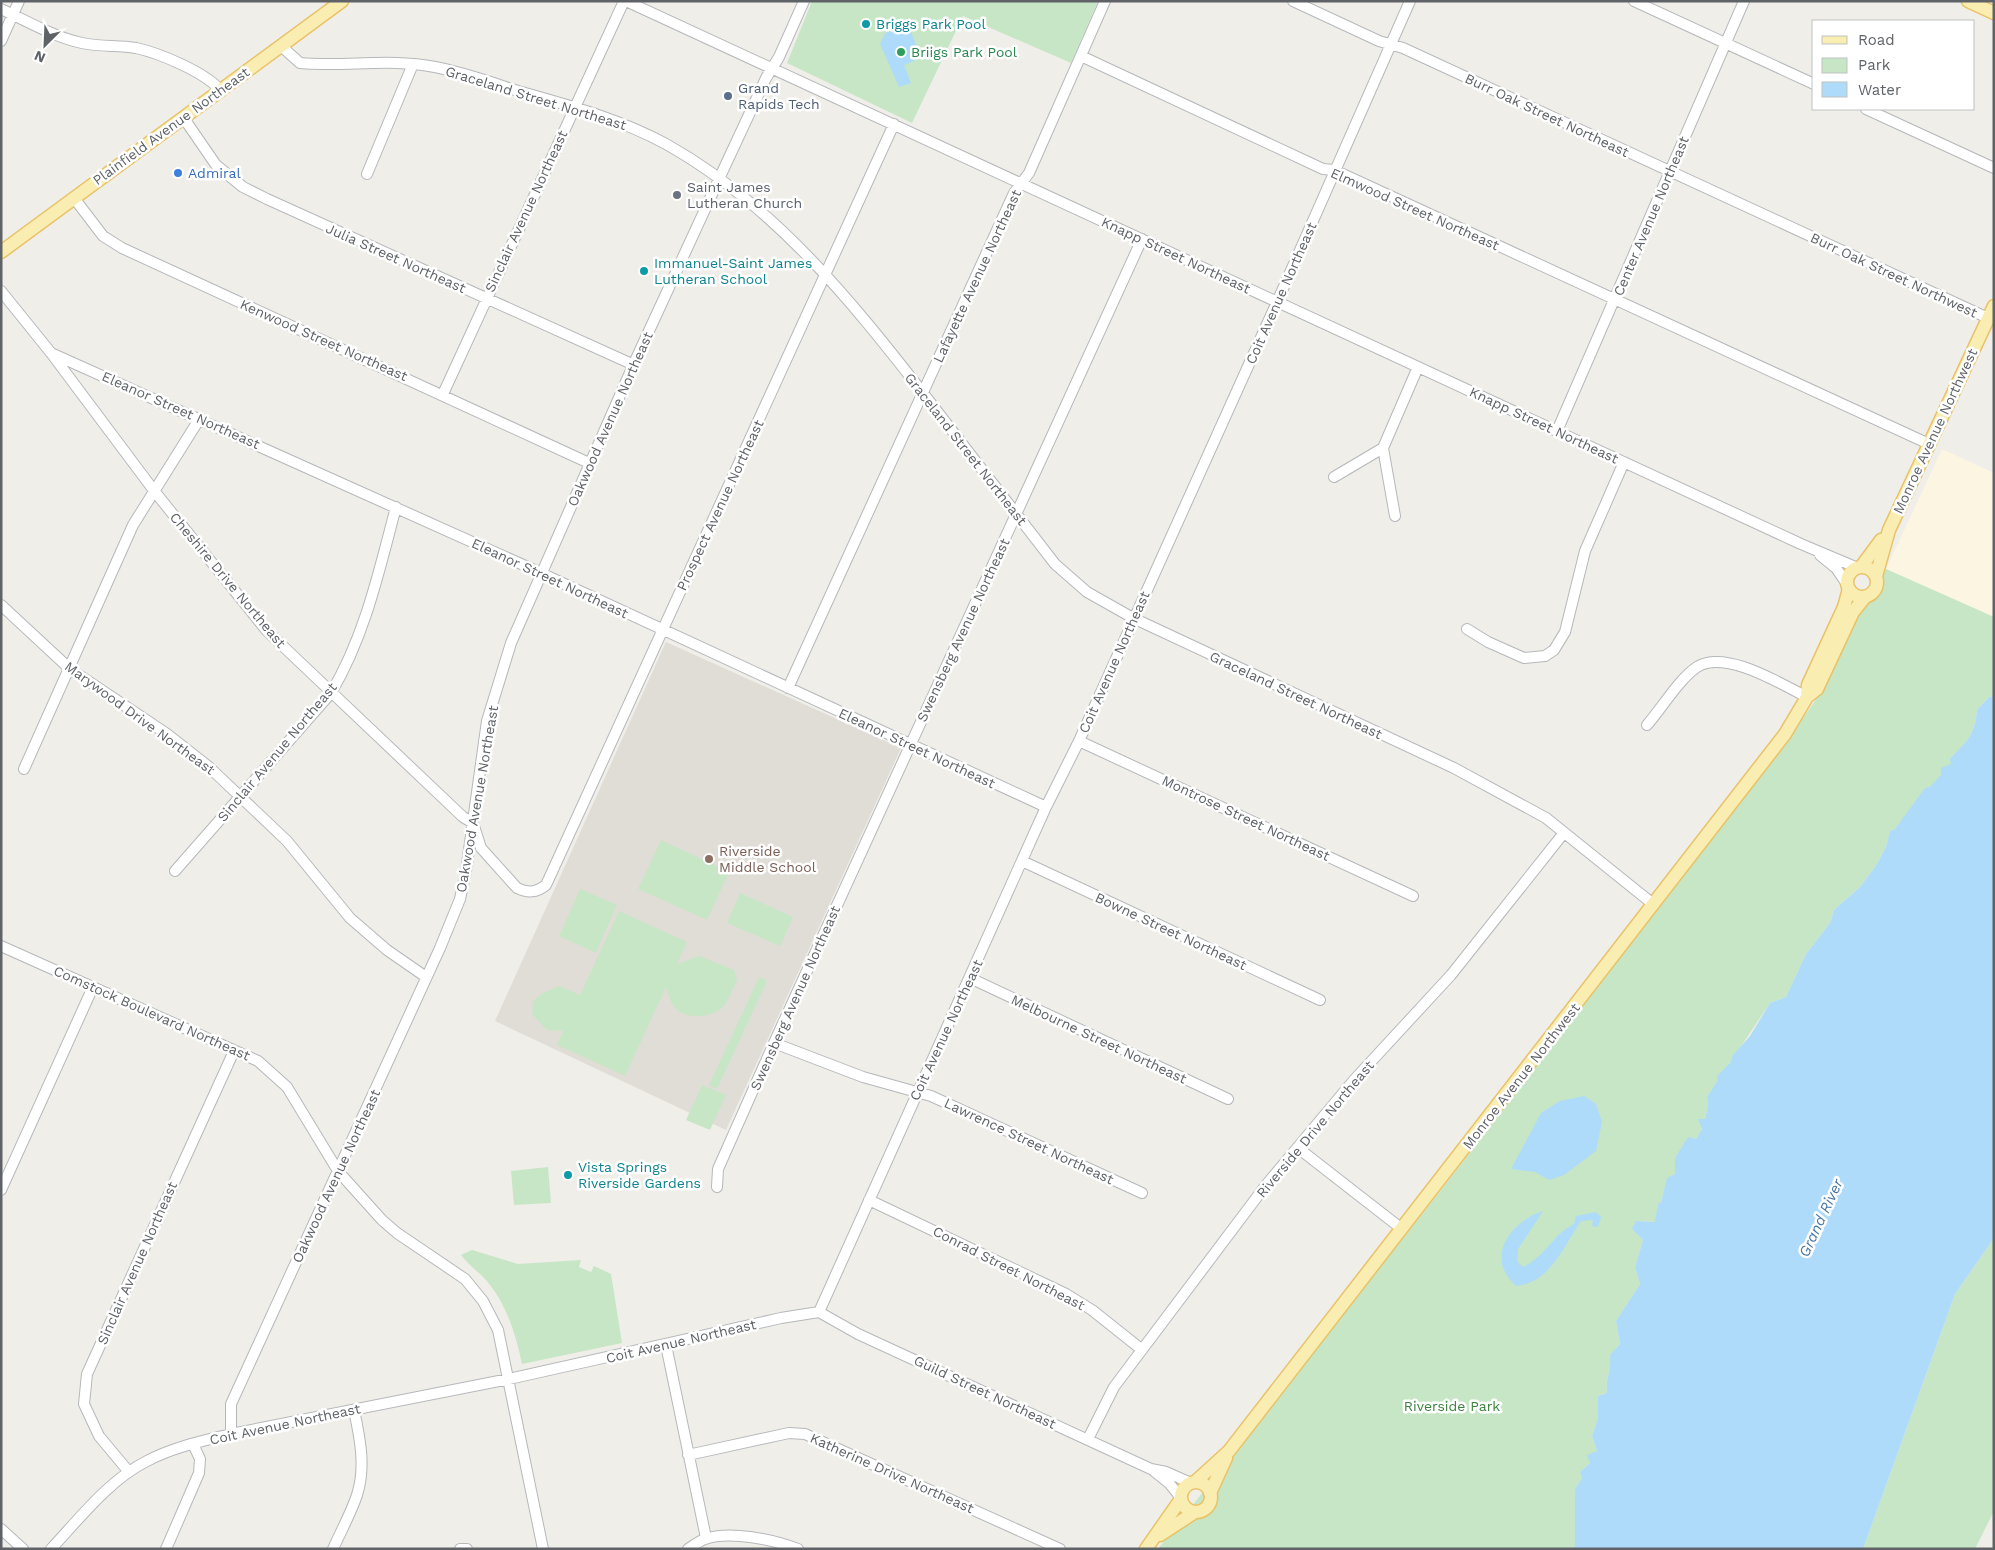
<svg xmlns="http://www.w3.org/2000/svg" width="1995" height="1550" font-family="'Work Sans',sans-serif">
	<rect width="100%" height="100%" fill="#f0eee8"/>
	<path fill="#fcf5e1" d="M1942,449L1994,473V617L1886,569Z"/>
	<path fill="#e0ddd6" d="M666,642L901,748L726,1130L495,1021Z"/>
	<path fill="#c7e6c6" d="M812,1H1098L1071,63L963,16L912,123L787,63Z
		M1886,569L1994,617V696L1989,697L1977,710C1975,735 1967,741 1951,759V765L1895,829L1890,831L1886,847L1875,867L1860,887L1834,910L1830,923L1806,954L1786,997L1770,1003L1707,1097L1708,1106L1705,1119H1699L1702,1129L1675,1174L1667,1179L1661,1202L1658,1204L1656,1222L1637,1221L1633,1229L1643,1240L1635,1267L1640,1284L1616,1321L1620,1344L1611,1355C1612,1372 1605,1377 1607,1393L1598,1396V1418L1592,1436L1597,1451L1590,1463L1580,1472L1582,1478L1575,1489V1546L1571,1549H1158L1442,1189L1791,735L1815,701L1855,616L1878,593L1883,572Z
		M661,840L729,872L707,920L638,889Z
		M580,889L617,905L596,953L559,936Z
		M740,893L793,917L780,946L727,923Z
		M619,911L687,942L677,964L699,956L734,970L737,981C733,988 729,999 724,1006C713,1018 688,1020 676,1009C670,1003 669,994 666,987L625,1076L557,1045L563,1031L547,1030L532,1014L533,1001L541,994L559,986L580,995Z
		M759,977L767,981L717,1089L709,1085Z
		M702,1085L726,1095L710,1130L686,1120Z
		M548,1167L551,1203L514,1205L511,1171Z
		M1994,1238V1511L1975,1549H1863L1955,1294Z
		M472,1250L518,1264L581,1260L579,1267L591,1272L594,1266L611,1274L622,1343L522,1364C516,1336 508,1308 490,1285C482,1274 469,1266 461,1255Z"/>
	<path fill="#aedbfa" d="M899,28L911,32L921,58L904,65L911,83L899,87L880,44L885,33Z
		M1994,696V1238L1955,1294L1863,1549H1571L1575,1546V1489L1582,1478L1580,1472L1590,1463L1587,1455L1597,1451L1592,1436L1598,1418V1396L1607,1393C1605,1377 1612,1372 1610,1355L1620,1344L1616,1321L1640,1284L1635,1267L1643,1240L1632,1229L1636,1221L1655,1222L1658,1204L1661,1202L1667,1178L1675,1174V1158L1688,1137L1696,1139L1702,1129L1698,1119H1705L1708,1106L1707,1097L1718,1080L1717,1076L1730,1063L1733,1055L1750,1036L1770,1003L1786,997L1806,954L1830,923L1834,910L1860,887L1875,867L1886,847L1890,831L1895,829L1925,788L1930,787L1941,775V768L1951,764L1950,759C1967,741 1975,735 1977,710L1989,697Z
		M1584,1096L1596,1104L1602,1122L1596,1151L1564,1175L1549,1180L1535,1172L1511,1169L1541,1113L1560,1101Z
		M1543,1211L1518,1249L1517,1261L1523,1267C1546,1256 1555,1232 1574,1224L1576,1216L1596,1212L1601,1217L1598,1227L1592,1226L1593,1220L1581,1221C1564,1246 1550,1283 1516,1286C1484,1257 1510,1222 1543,1211Z"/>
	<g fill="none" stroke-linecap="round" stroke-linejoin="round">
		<g stroke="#b5b8bb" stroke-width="12">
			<path id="minor" d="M626,1L1801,544L1858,568
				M1293,1L1379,41L1403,48L1988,318
				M1634,1L1814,84
				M1,9C27,21 54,37 82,43C100,47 118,45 136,48C159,53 205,72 220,90
				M1,41L19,1
				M281,46L300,63C345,67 390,58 435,67C462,72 490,82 518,91C568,105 620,119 666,144C773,204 849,298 923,393C967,450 1011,507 1055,564L1087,592L1133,618L1454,768L1546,818L1653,904
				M1081,56L1323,169L1334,170L1929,444
				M1866,109L1994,168
				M183,117L216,165L243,187L267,199L634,365
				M367,174L413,64
				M74,198L103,236L122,248L589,463
				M1,291L51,353L155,492L267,631L463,817L473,823L481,848L517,888C528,893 536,893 546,885L894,124
				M51,353L530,568L1046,807
				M443,394L624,1
				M1557,431L1744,1
				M1383,448L1418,367
				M1383,448L1395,516
				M1334,477L1383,448
				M1820,555L1836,568L1847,584
				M1,605L70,669L167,734L209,767L287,841L350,918L387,950L426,977
				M1467,629L1488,642L1524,658L1545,656L1554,650L1565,632L1585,551L1624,462
				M788,688L1014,193L1029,173L1105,1
				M1647,725C1662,708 1679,679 1697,667C1725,649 1781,684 1807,697
				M1079,741L1413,896
				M24,769L133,525L200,418
				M1022,861L1320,1000
				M175,871L331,693C365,636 379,571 396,507
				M1,946L258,1061L287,1087L338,1171L346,1180L382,1220L397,1233L465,1279L483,1301L498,1330L543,1549
				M970,978L1228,1099
				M774,1043L863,1077L931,1096L1142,1193
				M1298,1148L1402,1229
				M717,1187L718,1169L774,1043L1142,239
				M1,1190L93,987
				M869,1200L1066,1294L1092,1310L1141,1349
				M819,1312L858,1334L1151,1469L1166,1472L1191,1483
				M666,1345L706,1538
				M231,1434V1404L440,948L460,899L466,871L487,721L511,643L636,359L719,179L766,78L779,57L804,1
				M1088,1439L1114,1387L1266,1185L1354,1080L1451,975L1563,834
				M688,1455L789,1433L805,1434L1060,1549
				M1154,1471L1169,1483L1181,1498
				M129,1472L99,1436L84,1404L87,1374L234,1051
				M1,1529L23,1549
				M51,1549C80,1518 109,1480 147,1461C173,1447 203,1441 231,1434L509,1379L781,1318L819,1312L1046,807L1079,741L1282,291L1410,1
				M166,1549L199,1473L200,1459L193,1444
				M333,1549C341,1531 351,1513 357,1495C366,1467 360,1438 354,1410
				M460,1549H467
				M688,1549C693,1546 699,1541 705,1539C730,1530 774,1540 798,1549"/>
		</g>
		<g stroke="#e9c267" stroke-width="15">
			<path id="major" d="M1968,1L1994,13
				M1,252L342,1
				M1861,567L1881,540
				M1847 582a15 15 0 1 1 30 0a15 15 0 1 1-30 0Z
				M1876,576L1889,530L1994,306
				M1807,697L1808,685L1844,607L1849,589
				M1181 1497a15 15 0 1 1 30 0a15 15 0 1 1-30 0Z
				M1195,1482L1229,1451L1785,734L1807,697L1817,689L1853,612L1865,597
				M1210,1493L1226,1458
				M1160,1535L1195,1512
				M1146,1549L1181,1499"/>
		</g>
		<use href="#minor" stroke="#fff" stroke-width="10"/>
		<use href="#major" stroke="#faedb2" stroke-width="12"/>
	</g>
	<g fill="#0f9aa8" stroke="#fff" stroke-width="2">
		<circle cx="866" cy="24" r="5"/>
		<circle cx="644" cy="271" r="5"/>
		<circle cx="568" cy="1175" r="5"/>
	</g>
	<circle fill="#2e9e5b" stroke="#fff" stroke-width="2" cx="901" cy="52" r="5"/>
	<circle fill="#5c6f8a" stroke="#fff" stroke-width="2" cx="728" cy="96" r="5"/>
	<circle fill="#3f7fe0" stroke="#fff" stroke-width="2" cx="178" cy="173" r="5"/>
	<circle fill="#6b7280" stroke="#fff" stroke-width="2" cx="677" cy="195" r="5"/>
	<circle fill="#8d6e63" stroke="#fff" stroke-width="2" cx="709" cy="859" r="5"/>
	<g text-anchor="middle" stroke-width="5" stroke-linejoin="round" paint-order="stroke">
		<g font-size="14" fill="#0d838f" stroke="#fff" text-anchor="start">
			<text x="876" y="29">Briggs Park Pool</text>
			<text x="654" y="268">Immanuel-Saint James<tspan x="654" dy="16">Lutheran School</tspan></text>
			<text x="578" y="1172">Vista Springs<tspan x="578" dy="16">Riverside Gardens</tspan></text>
		</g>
		<g font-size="14" fill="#27864d" stroke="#fff" text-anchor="start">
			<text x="911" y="57">Briigs Park Pool</text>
		</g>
		<g font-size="14" fill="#4e5e75" stroke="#fff" text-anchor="start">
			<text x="738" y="93">Grand<tspan x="738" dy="16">Rapids Tech</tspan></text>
		</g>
		<g font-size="14" fill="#5f6367" stroke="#fff">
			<text transform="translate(536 98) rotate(17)" y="5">Graceland Street Northeast</text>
			<text transform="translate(1547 115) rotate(25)" y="5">Burr Oak Street Northeast</text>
			<text transform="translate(171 126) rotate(-36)" y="5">Plainfield Avenue Northeast</text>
			<text transform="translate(1415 209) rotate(24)" y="5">Elmwood Street Northeast</text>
			<text transform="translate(526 211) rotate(-65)" y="5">Sinclair Avenue Northeast</text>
			<text transform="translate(1651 216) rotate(-67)" y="5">Center Avenue Northeast</text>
			<text transform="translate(1176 255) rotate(25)" y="5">Knapp Street Northeast</text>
			<text transform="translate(396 258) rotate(24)" y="5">Julia Street Northeast</text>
			<text transform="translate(1894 275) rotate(25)" y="5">Burr Oak Street Northwest</text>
			<text transform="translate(977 276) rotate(-65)" y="5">Lafayette Avenue Northeast</text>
			<text transform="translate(1281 293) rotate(-66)" y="5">Coit Avenue Northeast</text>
			<text transform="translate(324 340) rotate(24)" y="5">Kenwood Street Northeast</text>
			<text transform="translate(181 410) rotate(24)" y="5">Eleanor Street Northeast</text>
			<text transform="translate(610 419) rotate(-66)" y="5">Oakwood Avenue Northeast</text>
			<text transform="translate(1544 425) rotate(25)" y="5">Knapp Street Northeast</text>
			<text transform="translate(1935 431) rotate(-65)" y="5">Monroe Avenue Northwest</text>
			<text transform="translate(966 449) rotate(52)" y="5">Graceland Street Northeast</text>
			<text transform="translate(720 505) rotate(-65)" y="5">Prospect Avenue Northeast</text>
			<text transform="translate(550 578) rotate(25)" y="5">Eleanor Street Northeast</text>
			<text transform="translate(228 580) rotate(50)" y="5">Cheshire Drive Northeast</text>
			<text transform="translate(963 630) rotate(-65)" y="5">Swensberg Avenue Northeast</text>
			<text transform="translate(1114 662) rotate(-66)" y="5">Coit Avenue Northeast</text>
			<text transform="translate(1296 695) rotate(25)" y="5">Graceland Street Northeast</text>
			<text transform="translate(140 718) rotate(36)" y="5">Marywood Drive Northeast</text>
			<text transform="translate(917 748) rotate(25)" y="5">Eleanor Street Northeast</text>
			<text transform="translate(277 752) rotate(-50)" y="5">Sinclair Avenue Northeast</text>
			<text transform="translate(477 799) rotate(-80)" y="5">Oakwood Avenue Northeast</text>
			<text transform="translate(1246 818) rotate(25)" y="5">Montrose Street Northeast</text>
			<text transform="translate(1171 931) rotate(25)" y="5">Bowne Street Northeast</text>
			<text transform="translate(795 998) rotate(-66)" y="5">Swensberg Avenue Northeast</text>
			<text transform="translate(152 1013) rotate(24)" y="5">Comstock Boulevard Northeast</text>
			<text transform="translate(946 1030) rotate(-65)" y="5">Coit Avenue Northeast</text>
			<text transform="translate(1099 1039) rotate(25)" y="5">Melbourne Street Northeast</text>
			<text transform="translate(1521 1076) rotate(-52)" y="5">Monroe Avenue Northwest</text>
			<text transform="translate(1315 1129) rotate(-50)" y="5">Riverside Drive Northeast</text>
			<text transform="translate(1029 1141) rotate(25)" y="5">Lawrence Street Northeast</text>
			<text transform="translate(336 1176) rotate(-65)" y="5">Oakwood Avenue Northeast</text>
			<text transform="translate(137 1263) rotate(-66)" y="5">Sinclair Avenue Northeast</text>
			<text transform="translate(1009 1268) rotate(27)" y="5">Conrad Street Northeast</text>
			<text transform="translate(681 1341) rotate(-13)" y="5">Coit Avenue Northeast</text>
			<text transform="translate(985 1392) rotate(25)" y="5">Guild Street Northeast</text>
			<text transform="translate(285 1424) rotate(-12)" y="5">Coit Avenue Northeast</text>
			<text transform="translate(892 1473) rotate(24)" y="5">Katherine Drive Northeast</text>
		</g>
		<g font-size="14" fill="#366cbe" stroke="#fff" text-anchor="start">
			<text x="188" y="178">Admiral</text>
		</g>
		<g font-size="14" fill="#5b616d" stroke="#fff" text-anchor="start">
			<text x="687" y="192">Saint James<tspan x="687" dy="16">Lutheran Church</tspan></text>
		</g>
		<g font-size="14" fill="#785e54" stroke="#fff" text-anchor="start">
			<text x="719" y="856">Riverside<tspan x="719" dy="16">Middle School</tspan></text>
		</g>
		<g font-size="14" fill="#3b823c" stroke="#fff">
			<text x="1452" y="1411">Riverside Park</text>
		</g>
		<g font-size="15" font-style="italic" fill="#4776a3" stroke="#fff">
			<text transform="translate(1821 1218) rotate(-65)" y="5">Grand River</text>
		</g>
	</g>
	<rect width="1995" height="1550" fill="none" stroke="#5f6367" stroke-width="5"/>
	<rect x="1812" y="20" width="162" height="90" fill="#ffffff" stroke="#bfc1c2"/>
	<rect x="1822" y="36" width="25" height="8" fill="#faedb2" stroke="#bfc1c2"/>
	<text x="1858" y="45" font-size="15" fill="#5f6367">Road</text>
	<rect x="1822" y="58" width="25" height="15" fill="#c7e6c6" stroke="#bfc1c2"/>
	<text x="1858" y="70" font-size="15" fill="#5f6367">Park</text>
	<rect x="1822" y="82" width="25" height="15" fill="#aedbfa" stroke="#bfc1c2"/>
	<text x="1858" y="95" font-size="15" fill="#5f6367">Water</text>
	<g transform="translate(45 45) rotate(204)" stroke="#ffffff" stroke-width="4" paint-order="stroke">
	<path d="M0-4L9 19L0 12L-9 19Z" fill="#5f6367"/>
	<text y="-8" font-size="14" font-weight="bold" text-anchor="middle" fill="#5f6367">N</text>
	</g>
</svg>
